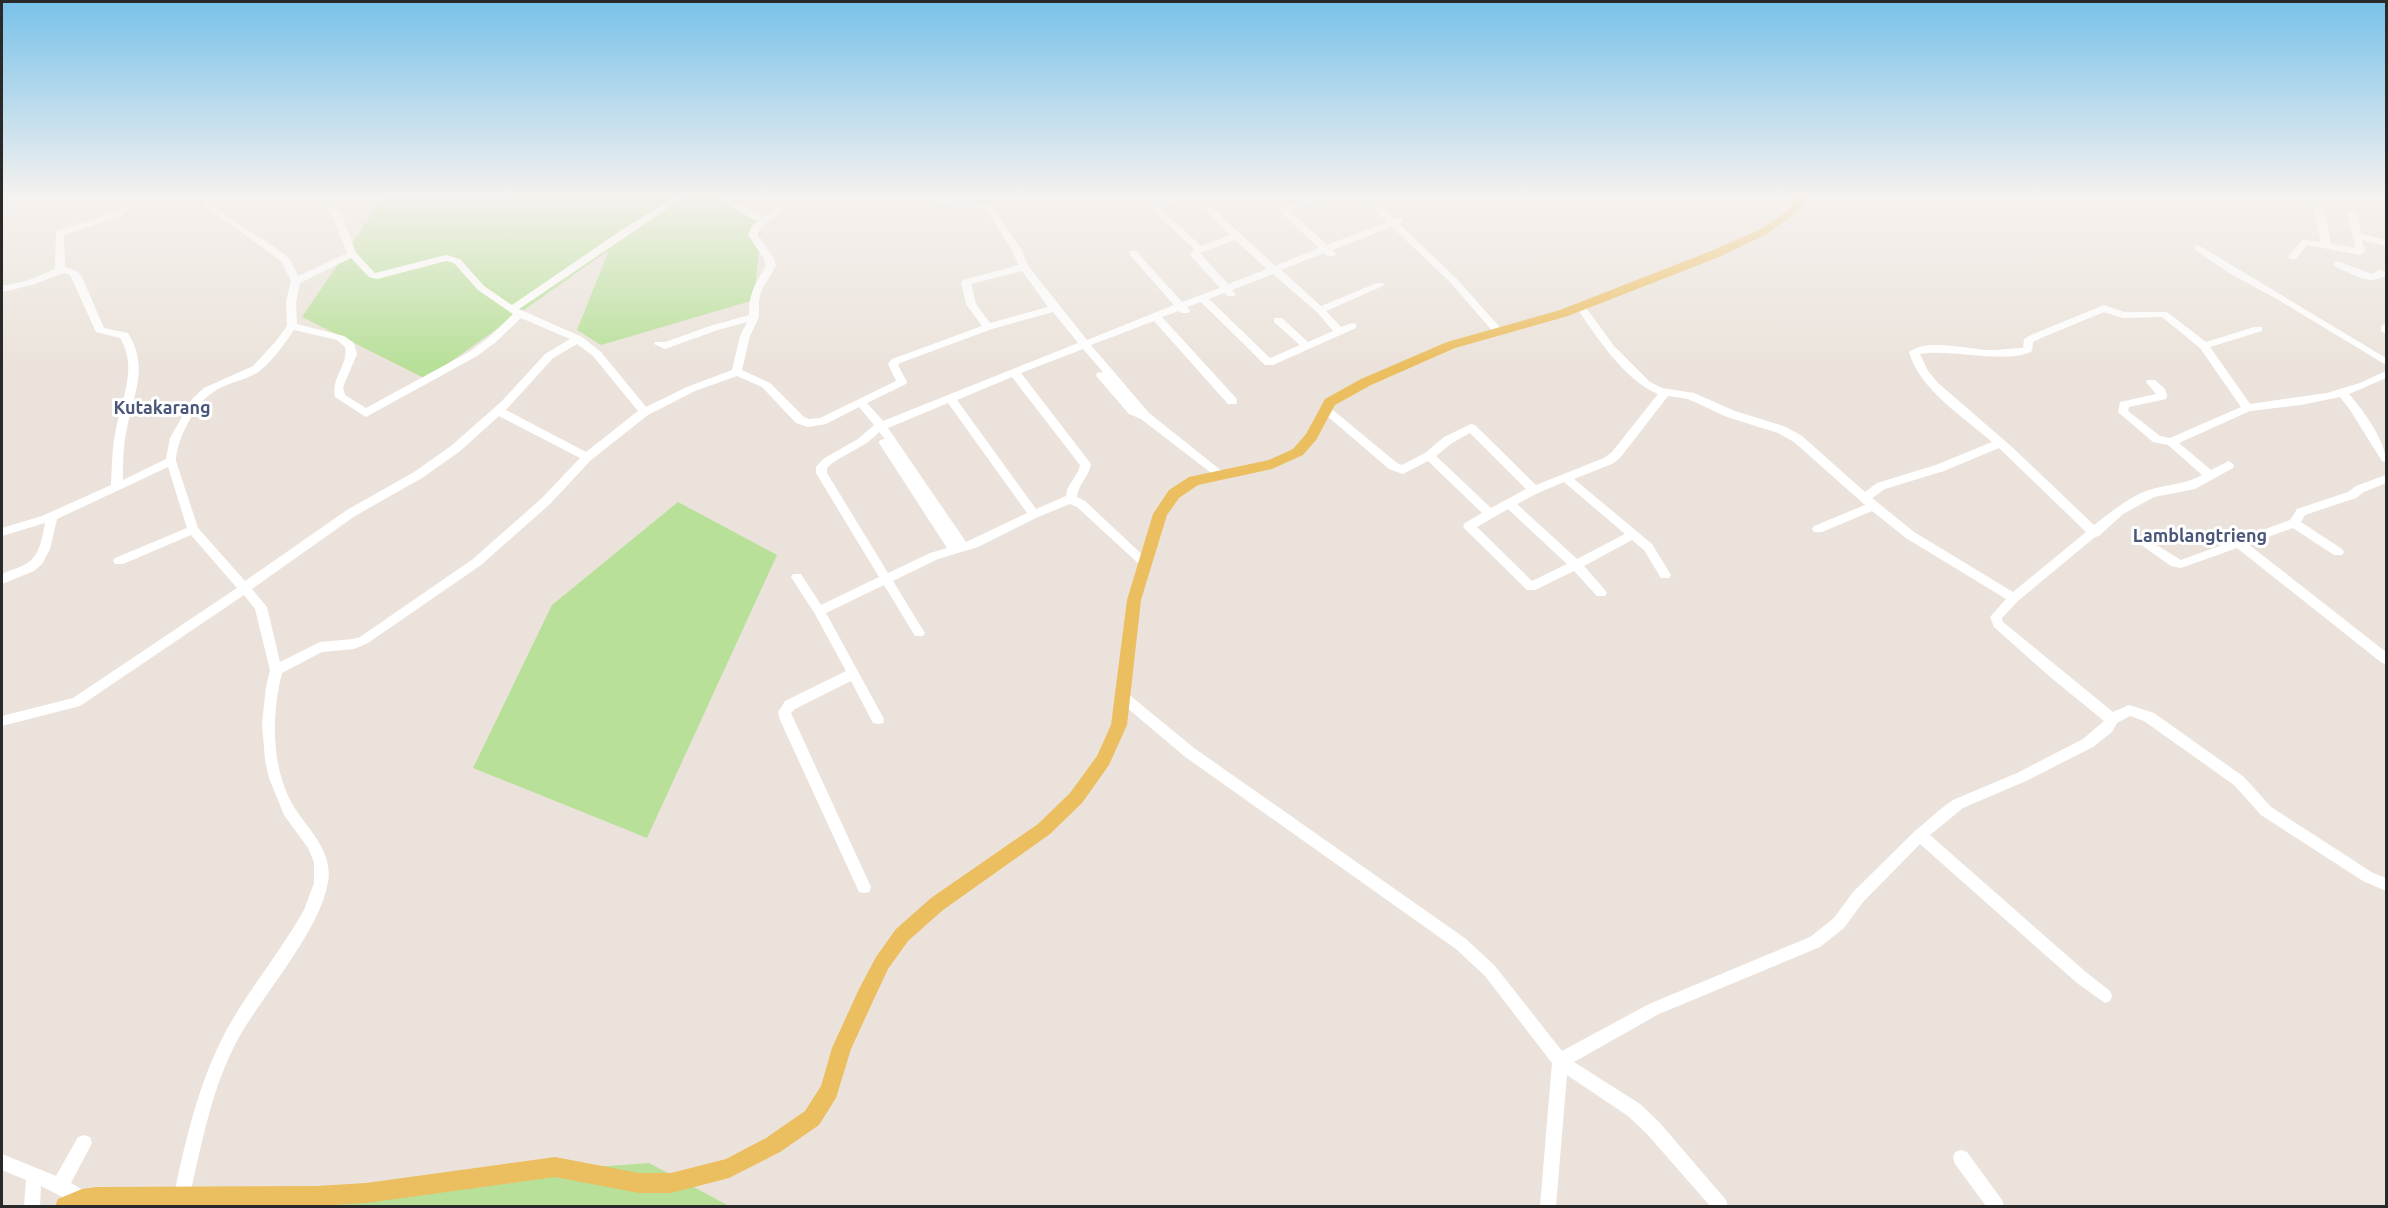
<svg xmlns="http://www.w3.org/2000/svg" width="2388" height="1208" font-family="Ubuntu,sans-serif">
<rect width="100%" height="100%" fill="#ebe3db"/>
<g fill="#b8e099">
<path d="M396,196H687L674,205L692,196H712L762,219L754,300L601,345L577,330L609,250L426,379L302,317L381,201Z"/>
<path d="M678,502L777,555L647,838L473,768L552,605Z"/>
<path d="M649,1163L729,1206H209L214,1195Z"/>
</g>
<g fill="none" stroke-linecap="round" stroke-linejoin="round">
<g fill="#fff" fill-rule="evenodd">
<path d="M122,196H131L130,209L123,215L64,235L65,267L77,271L82,277L104,328L128,333C149,367 134,392 127,428C123,445 123,463 123,480L166,459L170,438L193,398L204,388L253,366L276,341L287,326L286,302L291,281L281,261L204,205L200,196H208C217,216 268,240 287,256C292,261 295,270 298,276L347,253L334,220L320,196H329L344,220L356,253L375,273L446,255L460,259L484,286L512,305L623,229L676,196H686L519,309L582,337L601,352L646,407L687,387L732,370L740,336L747,322L718,330L665,349L654,344L655,342H665L710,326L749,315C749,293 755,284 766,266L764,259L748,235L752,226L758,221L742,214L717,196C733,196 747,210 762,216C778,211 784,195 802,196L774,218C766,221 761,227 758,235L774,259L776,266L762,289L759,300V317L750,336L742,370L770,383L804,417L809,419L820,418L896,381L888,364L892,359L982,326L966,304L961,282L963,280L1019,265L1010,247L987,211L983,209L951,206L929,198L928,196H940L952,200L985,203L993,207L1020,247L1029,267L1087,340L1174,305L1130,255V251H1136L1182,302L1220,288L1190,255L1194,249L1151,209C1159,198 1175,195 1188,196L1161,209L1201,246L1230,235L1191,196H1200L1275,266L1319,248L1264,196H1273L1285,207L1316,196H1328L1327,198L1290,211L1327,245L1387,222L1360,196H1370L1394,219L1403,218V222L1399,224L1456,278L1504,332L1499,335L1495,334L1450,282L1392,227L1332,250L1336,254L1334,256H1328L1324,253L1281,270L1321,306L1377,283H1383L1385,285L1326,311L1341,327L1352,323L1356,324V328L1273,365H1265L1201,302L1187,307L1190,311L1188,313H1182L1179,311L1162,317L1236,398L1237,401L1236,404H1228L1154,321L1091,345L1149,413L1223,472L1225,475L1219,479L1141,419L1129,414L1097,377L1096,375L1097,373L1103,372L1083,349L1021,373L1091,464C1089,477 1078,484 1077,497L1085,501L1150,562L1148,565H1140L1077,507L1070,504L1038,517L978,547L938,559L893,581L923,630L925,633L923,636H915L884,585L826,613L884,719L883,723L878,724L873,723L851,681L795,709L791,713L871,887L869,892L864,893L859,892L780,720L778,712L785,701L846,671L815,614L791,577L793,574H801L821,605L879,577L816,473V467L823,459L858,439L874,425L859,407L826,424L808,427L796,423L762,387L737,376L695,391L648,415L591,460L550,504L481,565L368,643L354,649L322,652L282,673C272,713 271,760 289,798C303,826 334,848 328,882C320,931 263,994 238,1039C212,1087 202,1142 190,1195L188,1201L182,1203L176,1201L174,1195C186,1138 199,1081 227,1029C250,988 281,951 304,910L314,883V862L308,848L284,815L269,778L265,760L262,723L266,687L270,670L255,609L244,595L80,706L2,726V716L73,698L237,588L191,535L123,564H115L113,561L115,558L187,528L168,467L57,519L50,549L42,564L34,571L2,584V574C9,570 17,569 24,565C40,558 42,538 45,523L2,536V528L42,516L111,485C112,466 112,447 116,429C122,398 138,367 120,338L96,332L70,275L64,273L32,285L2,292V286L26,281L55,269L56,231L117,211L121,208ZM1235,240L1267,269L1228,284L1200,253ZM351,258L369,277L377,279L446,261L454,263L478,290L513,314L488,338L469,352L366,408L345,395L343,387L357,354L354,343L344,336L297,324L296,302L300,283ZM1022,271L1048,307L990,323L976,304L971,284ZM1273,274L1317,312L1333,331L1308,342L1282,318H1274V322L1300,345L1270,358L1209,299L1224,293L1228,296H1234L1236,294L1232,290ZM1053,312L1078,343L883,421L867,403L906,384L907,382L898,365L900,363L992,329ZM521,318L570,339L545,354L502,401L451,446L414,472L347,510L245,581L198,528L176,461C176,441 195,404 212,393C226,382 248,381 262,369C275,358 285,343 294,330L337,340L345,347C349,365 331,376 335,397L366,417L477,356L496,342ZM577,344L593,356L638,411L586,452L506,410L553,358ZM1012,377L1080,465C1078,477 1067,483 1066,496L1036,509L957,400ZM948,403L1027,513L966,542L888,428ZM499,416L580,458L542,498L473,559L360,637L353,639L320,642L280,662L267,607L252,589L355,516L422,478L459,452ZM879,432L885,439L880,440L879,443L947,548L930,553L888,573L827,473V468C843,453 864,449 879,432Z"/>
<path d="M1444,196H1455L1457,198L1452,201Z"/>
<path d="M1714,196H1723L1724,197L1719,200Z"/>
<path d="M2318,202L2323,205L2331,244L2355,248L2347,212L2352,209L2357,212L2361,234L2386,240V246L2362,240L2365,252L2360,255L2307,245L2296,259H2290L2288,257L2302,240L2321,242L2313,205Z"/>
<path d="M2198,245L2386,358V365L2277,299L2229,273L2195,250V246Z"/>
<path d="M2337,261L2372,274L2379,270L2386,271V277C2380,276 2379,280 2372,280C2360,280 2345,270 2334,266V262Z"/>
<path d="M1581,304L1584,305L1614,346L1650,382L1662,388L1694,393L1735,411L1786,427L1802,436L1865,492L1877,483L1936,465L1992,442C1965,418 1919,389 1909,352C1926,338 1968,349 1989,350C2000,350 2012,348 2023,348L2024,339L2031,335L2104,305L2124,312H2167L2206,342L2254,327H2262V331L2210,347L2250,404L2327,393L2360,383L2386,371V378L2349,394C2363,410 2386,441 2386,462L2382,461L2350,410L2340,397L2301,405L2250,411L2179,443L2211,470L2229,461L2234,465L2233,468L2195,489L2154,497L2123,514L2099,536L2095,537L2018,601L2002,618L2003,622L2113,712L2129,705L2154,713L2244,777L2271,807L2373,873L2386,878V891L2363,881L2261,815L2234,785L2144,721L2130,716L2117,723L2112,732L2093,747L2026,781L1963,808L1930,835L2087,973L2110,991L2112,996L2110,1001L2105,1003L2077,983L1920,844L1863,902L1844,928L1820,947L1659,1014L1574,1062L1640,1104L1659,1122L1726,1200L1728,1206H1710L1647,1134L1628,1116L1567,1075L1556,1206H1540L1552,1063L1485,976L1456,949L1184,756L1119,701L1117,697L1119,693L1123,692L1127,693L1194,748L1466,939L1495,966L1562,1051L1649,1004L1810,937L1834,918L1853,892L1915,831L1942,808L1953,800L2017,773L2083,739L2104,721L2049,676L1994,627L1990,617L2006,599L1906,538L1872,511L1822,532H1814L1812,529L1814,526L1865,505L1794,442L1778,433L1727,417L1688,399L1668,396L1620,458L1612,464L1574,479L1652,544L1671,575L1669,578H1661L1644,550L1632,540L1584,566L1605,590L1607,593L1605,596H1597L1574,571L1535,590H1527L1465,529L1463,526L1465,523L1482,513L1428,461L1403,474L1389,469L1319,409L1324,405L1328,406L1397,463L1402,465L1425,453L1444,437L1471,424L1475,425L1536,485L1604,458L1612,452L1658,394C1623,379 1597,337 1576,307ZM2104,312L2123,318L2162,317L2200,348L2241,407L2170,438L2160,436L2128,411L2129,407L2166,399L2167,396L2165,389L2155,380H2147L2146,382L2156,394L2120,402L2118,412L2153,442L2168,445L2202,475C2184,485 2168,484 2149,490C2129,497 2111,512 2094,525L2012,447L1938,383L1928,371L1920,354C1950,348 2008,365 2032,351L2033,342L2039,339ZM1470,433L1526,489L1491,508L1436,456L1452,443ZM1999,448L2086,532L2013,592L1914,532L1872,498L1885,489L1944,471ZM1564,482L1625,534L1577,559L1517,504L1538,493ZM1508,509L1567,564L1532,581L1477,527Z"/>
<path d="M2386,323V334L2381,331V326Z"/>
<path d="M2386,475V483L2364,492L2356,498L2305,515L2301,522L2342,549L2344,552L2342,555H2334L2293,528L2248,544L2386,652V664L2382,663L2237,548L2181,568L2171,566L2140,544L2142,541H2150L2181,560L2290,520L2297,509L2348,492L2356,486Z"/>
<path d="M84,1135L90,1137L92,1143L71,1183L88,1193L90,1199L88,1205L80,1206L41,1186L40,1206H24L26,1180L2,1170V1154L56,1176L78,1137Z"/>
<path d="M1961,1150L1967,1152L2002,1200L2004,1206H1986L1955,1164L1953,1158L1955,1152Z"/>
</g>
<path fill="#ebbe60" fill-rule="evenodd" d="M1794,196H1805L1800,210L1767,234L1719,257L1568,316L1455,348L1371,385L1335,405L1316,440L1303,455L1272,469L1198,485L1179,498L1167,515L1141,600L1127,725L1109,765L1082,803L1050,834L943,910L908,941L888,969L873,1001L851,1049L836,1098L819,1125L780,1152L729,1178L671,1193H639L555,1177L366,1203L316,1206H55L58,1199L82,1189L96,1187L316,1186L366,1183L555,1157L639,1173H671L726,1159L766,1138L805,1111L821,1086L832,1048L859,989L876,957L896,929L931,898L1038,824L1070,793L1097,756L1111,725L1127,600L1153,514L1169,490L1189,477L1269,460L1293,449L1306,434L1325,399L1361,379L1447,342L1560,310L1711,251L1759,230L1779,217L1791,207Z"/>
</g>
<linearGradient id="sky" x2="0" y2="1"><stop stop-color="#78c1e9"/><stop offset="0.54" stop-color="#f6f2ef"/><stop offset="1" stop-color="#f6f2ef" stop-opacity="0"/></linearGradient>
<rect width="2388" height="365" fill="url(#sky)"/>
<g text-anchor="middle" dominant-baseline="central" stroke-width="6" stroke-linejoin="round" paint-order="stroke">
<g font-size="18" font-weight="bold" fill="#4b5778" stroke="#fff">
<text x="162" y="407">Kutakarang</text>
<text x="2200" y="535">Lamblangtrieng</text>
</g>
</g>
<rect width="2388" height="1208" fill="none" stroke="#292929" stroke-width="6"/>
</svg>
